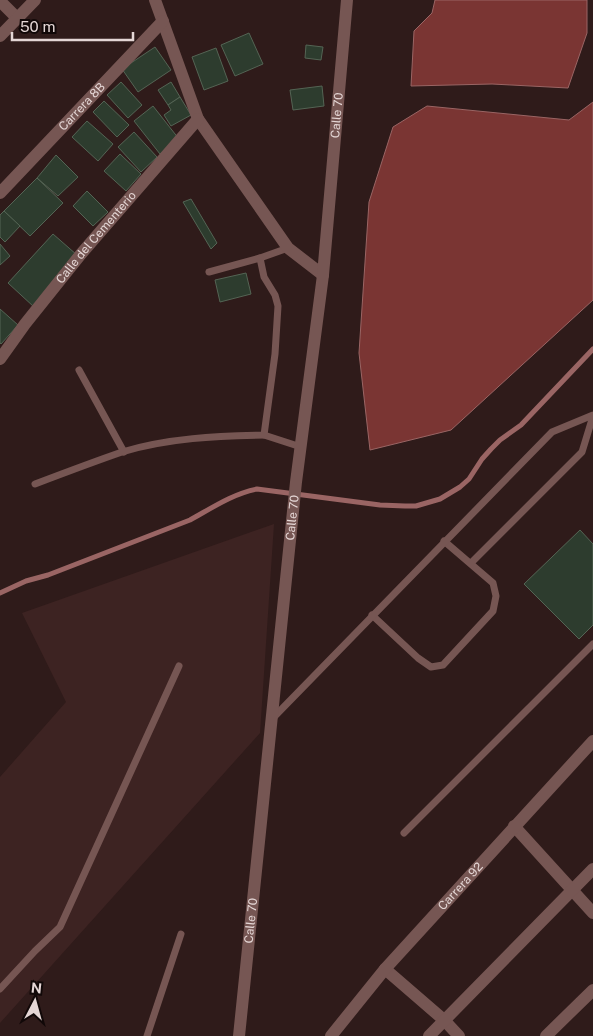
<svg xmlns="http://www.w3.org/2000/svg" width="593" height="1036" font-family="'Public Sans',sans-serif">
<rect width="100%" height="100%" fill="#2f1b1a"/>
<path fill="#3d2322" d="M274,524L260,733L0,1023V777L66,702L22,613Z"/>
<g fill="#7a3533" stroke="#9a6564">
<path d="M435,0H587V33L568,88L492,84L411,86L414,31L432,13Z"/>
<path d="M593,102V300L451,430L370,450L359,353L369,202L393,127L427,106L569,120Z"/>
</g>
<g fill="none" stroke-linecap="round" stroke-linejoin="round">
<path stroke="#9a6564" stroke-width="5" d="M0,593L26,581L48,575L190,520C212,508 232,494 257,489L380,505L405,506H416L440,499L460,487L469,479L482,459L491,449L500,440L521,425L593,349"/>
</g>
<g fill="#2d3c2e" stroke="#546454">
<path d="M249,33L263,64L235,76L221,45Z"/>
<path d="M306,45L323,47L321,60L305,58Z"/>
<path d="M155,47L171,70L138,92L122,69Z"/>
<path d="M216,48L228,81L204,90L192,57Z"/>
<path d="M121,82L142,105L128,118L107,95Z"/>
<path d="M171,82L180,97L168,105L158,90Z"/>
<path d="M322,86L324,106L293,110L290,90Z"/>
<path d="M180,97L191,115L171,126L164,115L171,110L168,105Z"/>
<path d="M104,101L129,125L117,137L93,112Z"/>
<path d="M153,106L179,139L160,154L134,121Z"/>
<path d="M87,121L113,144L98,161L72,137Z"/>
<path d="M134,132L157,157L141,172L118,147Z"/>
<path d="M120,154L141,174L126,191L104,171Z"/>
<path d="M56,155L78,177L58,196L37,178Z"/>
<path d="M37,178L63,203L30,236L4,211Z"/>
<path d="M87,191L108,212L93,226L73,206Z"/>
<path d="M191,199L217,243L211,249L183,202Z"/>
<path d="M4,211L20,226L5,242L0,237V215Z"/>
<path d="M53,234L77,255L34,307L8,283Z"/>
<path d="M0,244L10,256L0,265Z"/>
<path d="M246,273L251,294L220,302L215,280Z"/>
<path d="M0,309L18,325L1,344L0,343Z"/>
<path d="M580,530L593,544V625L579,639L524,584Z"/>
</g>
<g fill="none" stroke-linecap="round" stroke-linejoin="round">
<g stroke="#765653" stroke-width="7">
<path d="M260,258L288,248"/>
<path d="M79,370L124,452"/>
<path d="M264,435L301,447"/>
<path d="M35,484C64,473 93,462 122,452C168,438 217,436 264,435L275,354L278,306L275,295L264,277L260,258L209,272"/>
<path d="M471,563L582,452L593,416"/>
<path d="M372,615L418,658L431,667L443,665L493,611L496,596L493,583L444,541"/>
<path d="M273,718L552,432L593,415"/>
<path d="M404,833L593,644"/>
<path d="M0,989L35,951L60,927L179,666"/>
<path d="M147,1036L181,934"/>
</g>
<g stroke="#765653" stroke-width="12">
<path d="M155,0L198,119L288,248L323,275"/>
<path d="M0,1L17,18"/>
<path d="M0,36L35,0"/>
<path id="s1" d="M0,193L163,21"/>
<path id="s2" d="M0,359L25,324L81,254L198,119"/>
<path d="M514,826L593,913"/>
<path d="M385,969L444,1020L459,1036"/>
<path id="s3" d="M331,1036L385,969L593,741"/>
<path d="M429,1036L593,869"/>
<path d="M546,1036L593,990"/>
</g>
<path stroke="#765653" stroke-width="12" id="s4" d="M239,1036L296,482L323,275L347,0"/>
</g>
<g text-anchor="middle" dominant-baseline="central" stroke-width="5" stroke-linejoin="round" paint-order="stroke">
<g font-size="12" fill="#e4d6d5" stroke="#110808">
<text stroke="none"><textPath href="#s1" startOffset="119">Carrera 8B</textPath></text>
<text stroke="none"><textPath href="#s4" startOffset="926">Calle 70</textPath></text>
<text stroke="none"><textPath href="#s2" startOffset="155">Calle del Cementerio</textPath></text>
<text stroke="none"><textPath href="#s4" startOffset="521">Calle 70</textPath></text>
<text stroke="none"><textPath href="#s3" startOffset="198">Carrera 92</textPath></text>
<text stroke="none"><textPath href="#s4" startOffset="116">Calle 70</textPath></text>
</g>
</g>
<g transform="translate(35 1001) rotate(6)" stroke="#110808" stroke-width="4" paint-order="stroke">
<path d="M0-4L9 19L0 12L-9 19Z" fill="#e4d6d5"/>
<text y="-8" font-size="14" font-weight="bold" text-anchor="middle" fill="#e4d6d5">N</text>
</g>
<path d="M12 32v8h121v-8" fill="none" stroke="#e4d6d5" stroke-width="2.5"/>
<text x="20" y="32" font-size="15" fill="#e4d6d5" stroke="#110808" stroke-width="4" paint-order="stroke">50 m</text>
</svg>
